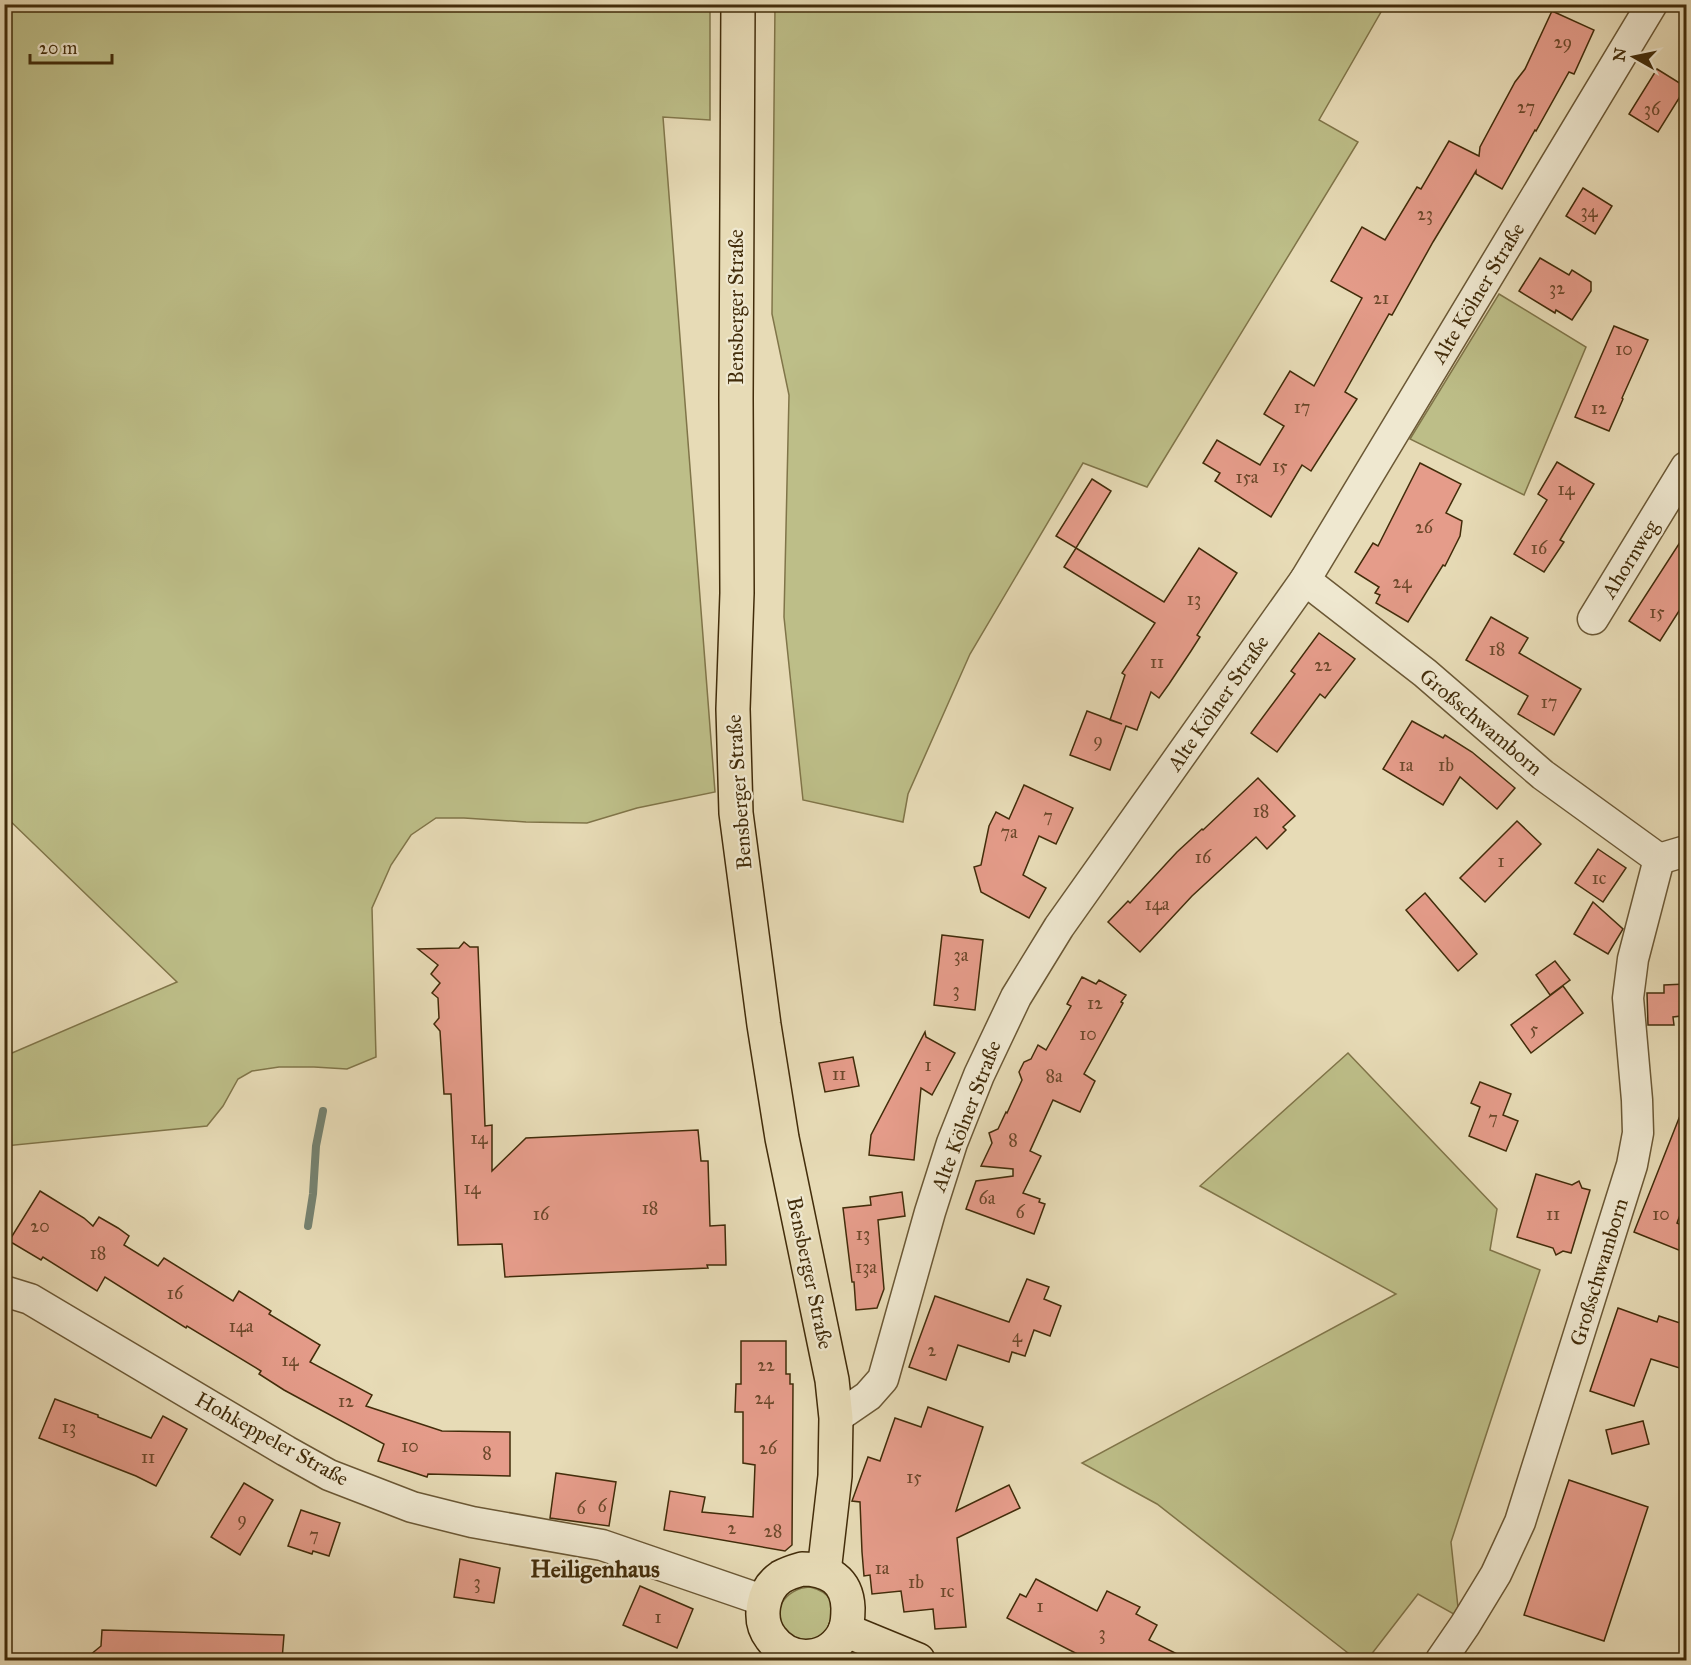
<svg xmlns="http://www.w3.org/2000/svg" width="1691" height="1665" font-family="'IM FELL Great Primer',serif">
<rect width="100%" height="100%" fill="#e7dbb6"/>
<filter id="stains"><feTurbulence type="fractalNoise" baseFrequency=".00333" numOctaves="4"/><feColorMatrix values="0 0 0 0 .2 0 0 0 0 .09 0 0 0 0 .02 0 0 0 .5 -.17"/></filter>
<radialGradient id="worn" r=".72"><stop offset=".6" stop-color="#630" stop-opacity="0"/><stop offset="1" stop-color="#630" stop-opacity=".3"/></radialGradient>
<g fill="#bdbe88" stroke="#807549" stroke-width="1.5">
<path d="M5,4L710,5V120L663,117L715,792L637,808L587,823L526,822L464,818H436L411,835L391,865L372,908L376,1057L347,1069L314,1067H279L252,1071L238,1079L223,1106L207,1126L5,1146V1056L177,982L5,816Z"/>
<path d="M775,5H1385L1319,120L1358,142L1147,487L1083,463L970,654L908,794L903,822L803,800L784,617L789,395L772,314Z"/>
<path d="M1499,294L1586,347L1524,495L1410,439Z"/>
<path d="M1348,1053L1497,1209L1490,1250L1540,1270L1451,1542L1459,1617L1418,1594L1367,1660H1357L1157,1504L1082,1463L1396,1294L1200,1186Z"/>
<path d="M810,1587C833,1593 833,1603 834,1624L813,1643C808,1642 799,1642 794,1640C791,1638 790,1635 787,1633C768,1613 785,1588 810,1587Z"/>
</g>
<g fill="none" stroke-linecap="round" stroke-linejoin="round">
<path stroke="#75816f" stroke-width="8" d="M308,1226L313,1194L316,1146L323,1111"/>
</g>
<g fill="#e59c8a" stroke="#422c0a" stroke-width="1.5">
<path d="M1552,11L1594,30L1574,74L1569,72L1536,131L1535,130L1502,189L1476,174V171L1433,242L1392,315L1389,314L1345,392L1357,399L1311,471L1302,465L1271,517L1215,481L1220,473L1203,463L1217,440L1260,465L1284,426L1264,414L1290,371L1314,386L1362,298L1331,281L1362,227L1385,240L1417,187L1421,189L1449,141L1479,156L1480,147L1515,82L1525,69Z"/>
<path d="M1657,69L1686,87L1658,132L1629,114Z"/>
<path d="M1583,188L1612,206L1595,234L1566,216Z"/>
<path d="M1540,258L1569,275L1572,270L1591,282V291L1572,320L1556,310L1555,313L1519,291Z"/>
<path d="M1614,326L1648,340L1622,398L1623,399L1609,431L1575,417Z"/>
<path d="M1557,462L1594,484L1560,540L1564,542L1544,572L1514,554L1547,500L1538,494Z"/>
<path d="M1420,463L1461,484L1446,513L1462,521L1460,536L1445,566L1443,565L1408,622L1376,603L1380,595L1375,593L1379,587L1355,572L1373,543L1378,546Z"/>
<path d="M1092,479L1111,491L1076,548L1056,536Z"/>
<path d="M1686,533V600L1660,641L1629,621Z"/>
<path d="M1076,548L1164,602L1199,548L1237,573L1197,635L1200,637L1191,651L1169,684L1159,698L1151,692L1137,730L1126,726L1110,770L1070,755L1087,711L1122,724L1110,720L1125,675L1122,673L1155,623L1064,567Z"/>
<path d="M1491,617L1528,638L1519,653L1581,689L1554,735L1518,714L1528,696L1466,660Z"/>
<path d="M1319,633L1355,659L1325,698L1320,694L1277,752L1251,733L1295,674L1291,671Z"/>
<path d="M1412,721L1443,738L1445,735L1472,752L1515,788L1497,809L1460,777L1443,805L1383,769Z"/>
<path d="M1258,778L1295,816L1283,827L1286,830L1267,849L1256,837L1192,896L1140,952L1108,922L1128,901L1130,903L1177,852L1202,829L1203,830Z"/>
<path d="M1024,785L1073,808L1056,844L1039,836L1023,875L1046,888L1029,918L981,892L974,867L981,865L989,826L996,812L1009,819Z"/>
<path d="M1517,821L1541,844L1485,902L1460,878Z"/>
<path d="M1598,849L1626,868L1603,902L1575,883Z"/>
<path d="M1425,893L1477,954L1458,971L1406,910Z"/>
<path d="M1593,902L1623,929L1608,954L1574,934Z"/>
<path d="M942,935L983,940L975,1010L934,1005Z"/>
<path d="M464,942L470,947H478L485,1126L492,1125V1171L526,1138L698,1130L701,1161H708L710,1226L725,1225L726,1265H707L708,1268L505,1277L502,1244L458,1245L451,1094H444L440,1031L434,1024L439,1018L438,998L432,993L440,983L431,974L438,965L418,949L459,948Z"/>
<path d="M1555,961L1570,980L1550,995L1536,975Z"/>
<path d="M1082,977L1096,984L1099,980L1126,995L1121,1002L1123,1003L1084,1074L1095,1081L1080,1112L1053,1100L1030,1151L1041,1156L1023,1193L1040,1199L1039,1202L1045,1204L1034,1234L966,1209L976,1181L1013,1176V1169L981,1166L992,1143L989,1133L998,1129L1006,1112L1007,1113L1022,1080L1019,1072L1024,1062L1031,1059L1038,1045L1046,1050L1071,1006L1067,1004Z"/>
<path d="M1685,984V1008H1681V1016L1673,1017L1674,1025H1648L1647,993H1664V985Z"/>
<path d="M1563,986L1583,1013L1531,1053L1511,1025Z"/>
<path d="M925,1032L926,1037L955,1053L932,1095L921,1088L914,1160L869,1155L871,1135Z"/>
<path d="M853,1057L859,1086L825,1092L819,1063Z"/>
<path d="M1480,1082L1511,1094L1503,1115L1518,1121L1506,1151L1469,1136L1480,1107L1471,1103Z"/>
<path d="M1685,1103H1686V1199L1677,1223L1686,1227V1253L1634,1232Z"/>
<path d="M1536,1174L1572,1185L1579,1181L1582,1188L1590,1190L1571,1253L1563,1251L1556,1255L1553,1248L1517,1237Z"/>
<path d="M40,1191L84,1218L93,1226L99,1217L118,1228L129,1236L124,1245L158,1266L164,1258L233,1301L239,1291L271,1311L269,1314L320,1345L310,1362L372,1395L366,1406L442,1431L510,1432V1476L428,1474L427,1477L378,1461L384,1444L284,1390L259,1374L261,1371L187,1326L186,1328L105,1277L97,1291L43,1257L41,1260L9,1241Z"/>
<path d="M902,1192L905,1216L878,1220L884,1289L877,1308L856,1310L854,1282H852L843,1208L871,1205L870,1197Z"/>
<path d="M1027,1279L1049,1287L1044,1299L1061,1306L1050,1336L1034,1330L1025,1356L1012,1352L1009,1362L958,1345L946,1380L909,1367L935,1296L1009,1322Z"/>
<path d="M1618,1308L1657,1322L1659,1316L1686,1325V1370L1651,1359L1634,1406L1590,1391Z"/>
<path d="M741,1341H786V1374H790V1384H793L792,1545L785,1551L664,1530L670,1491L705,1497L702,1512L753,1517L755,1465L743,1463V1412H735L736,1384H741Z"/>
<path d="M55,1399L98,1415V1417L151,1438L163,1416L187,1429L156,1486L136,1476L39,1438Z"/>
<path d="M928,1407L983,1427L956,1511L1009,1485L1020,1508L957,1538L966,1627L935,1629L933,1609L904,1612L901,1591L872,1594L870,1575L864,1576L862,1552L860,1502L852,1501L868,1457L880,1461L895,1418L921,1427Z"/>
<path d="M1643,1421L1649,1444L1612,1454L1606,1430Z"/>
<path d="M556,1473L616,1482L609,1526L550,1518Z"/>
<path d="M1569,1480L1648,1507L1604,1641L1524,1615Z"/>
<path d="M244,1483L273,1500L240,1555L211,1537Z"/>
<path d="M301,1510L340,1523L329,1556L313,1551L312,1554L288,1546Z"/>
<path d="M460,1559L500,1568L494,1603L454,1597Z"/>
<path d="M1036,1579L1097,1611L1107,1591L1140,1607L1136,1614L1157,1625L1149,1640L1189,1660H1089L1007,1618L1020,1594L1026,1597Z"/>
<path d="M640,1586L693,1609L677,1648L623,1625Z"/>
<path d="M102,1630L284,1635L282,1660H84L101,1646Z"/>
</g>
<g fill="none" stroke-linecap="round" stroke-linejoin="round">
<defs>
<g id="minor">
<path d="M1305,580L1425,673L1543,775L1659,859"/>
<path d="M1593,619L1686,467"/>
<path d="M1659,859L1686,851"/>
<path d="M4,1291L30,1299L286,1451L329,1475L412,1507L472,1522L602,1545L765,1601"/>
<path d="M836,1418L868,1396L883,1379L930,1212L952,1143L979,1075L1016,997L1059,927L1305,580L1652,4"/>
<path d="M1441,1660L1465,1625L1496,1574L1520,1522L1632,1165L1638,1133L1637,1100L1628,998L1633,959L1659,859"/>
</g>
<g id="major">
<path d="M738,4L736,398L737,593L733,709L736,813L764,1025L782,1138L832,1380L836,1418L835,1476L824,1572"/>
<path d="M802,1569C828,1569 847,1580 848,1608C848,1616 848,1623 845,1631C830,1662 791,1665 771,1638C757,1620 762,1590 781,1577C788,1573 795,1571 802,1569Z"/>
<path d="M845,1630L918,1660"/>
</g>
</defs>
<use href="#minor" stroke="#6b5835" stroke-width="33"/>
<use href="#major" stroke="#422c0a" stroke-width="36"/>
<use href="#minor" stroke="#efe8d0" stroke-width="30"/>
<use href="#major" stroke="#e7dbb6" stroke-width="33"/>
</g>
<g text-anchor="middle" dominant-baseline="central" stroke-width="4.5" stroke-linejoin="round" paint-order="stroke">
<g font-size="18" fill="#6b482a">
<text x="1563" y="42">29</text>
<text x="1526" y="107">27</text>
<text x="1652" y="109">36</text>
<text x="1589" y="211">34</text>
<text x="1425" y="214">23</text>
<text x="1557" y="288">32</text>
<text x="1381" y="298">21</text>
<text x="1624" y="349">10</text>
<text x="1302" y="407">17</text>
<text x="1599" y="408">12</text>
<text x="1280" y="466">15</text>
<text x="1247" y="477">15a</text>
<text x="1566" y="489">14</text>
<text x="1424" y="527">26</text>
<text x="1539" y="548">16</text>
<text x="1402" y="582">24</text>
<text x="1194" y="599">13</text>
<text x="1657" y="612">15</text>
<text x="1497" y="649">18</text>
<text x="1157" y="662">11</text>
<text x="1323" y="665">22</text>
<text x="1549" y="702">17</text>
<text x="1098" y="740">9</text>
<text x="1406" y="765">1a</text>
<text x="1446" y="765">1b</text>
<text x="1261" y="811">18</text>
<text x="1048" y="816">7</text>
<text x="1009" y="832">7a</text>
<text x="1203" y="857">16</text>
<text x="1501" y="861">1</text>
<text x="1599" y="878">1c</text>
<text x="1157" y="904">14a</text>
<text x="961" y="955">3a</text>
<text x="956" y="990">3</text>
<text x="1095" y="1003">12</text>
<text x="1534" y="1029">5</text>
<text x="1088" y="1034">10</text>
<text x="928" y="1065">1</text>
<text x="839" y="1074">11</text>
<text x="1054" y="1076">8a</text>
<text x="1493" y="1118">7</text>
<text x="479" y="1138">14</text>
<text x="1013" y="1140">8</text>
<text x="472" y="1188">14</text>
<text x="987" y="1198">6a</text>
<text x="650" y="1208">18</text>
<text x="1020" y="1212">6</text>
<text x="541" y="1214">16</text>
<text x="1553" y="1214">11</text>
<text x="1661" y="1214">10</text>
<text x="40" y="1226">20</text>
<text x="863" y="1234">13</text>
<text x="98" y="1253">18</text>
<text x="866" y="1267">13a</text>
<text x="175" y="1293">16</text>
<text x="241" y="1326">14a</text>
<text x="1017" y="1336">4</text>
<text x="932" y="1350">2</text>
<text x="290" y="1360">14</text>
<text x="766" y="1365">22</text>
<text x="764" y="1398">24</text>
<text x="346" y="1401">12</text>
<text x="69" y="1427">13</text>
<text x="410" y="1446">10</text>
<text x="768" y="1448">26</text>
<text x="487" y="1453">8</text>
<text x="148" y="1457">11</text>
<text x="914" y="1477">15</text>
<text x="602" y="1506">6</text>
<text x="581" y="1508">6</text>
<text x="242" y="1519">9</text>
<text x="732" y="1528">2</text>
<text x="773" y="1531">28</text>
<text x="314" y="1535">7</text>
<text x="882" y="1568">1a</text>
<text x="477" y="1582">3</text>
<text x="916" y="1582">1b</text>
<text x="947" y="1591">1c</text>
<text x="1040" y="1606">1</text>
<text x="658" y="1617">1</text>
<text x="1102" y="1633">3</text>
</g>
<g font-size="21" fill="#422c0a" stroke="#efe8d0">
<text transform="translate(1478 293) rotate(-59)">Alte Kölner Straße</text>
<text transform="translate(736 307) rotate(-90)">Bensberger Straße</text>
<text transform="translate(1630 559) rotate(-58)">Ahornweg</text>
<text transform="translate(1218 703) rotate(-55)">Alte Kölner Straße</text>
<text transform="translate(1481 722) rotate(40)">Großschwamborn</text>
<text transform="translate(739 792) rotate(-94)">Bensberger Straße</text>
<text transform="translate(966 1116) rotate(-69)">Alte Kölner Straße</text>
<text transform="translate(1599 1272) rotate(-73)">Großschwamborn</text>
<text transform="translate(810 1273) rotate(78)">Bensberger Straße</text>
<text transform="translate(272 1439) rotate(29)">Hohkeppeler Straße</text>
</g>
<g font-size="24" font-weight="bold" fill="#422c0a" stroke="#efe8d0">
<text x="595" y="1569">Heiligenhaus</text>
</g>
</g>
<rect width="1691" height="1665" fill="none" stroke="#e7dbb6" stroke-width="24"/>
<rect x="6" y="6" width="1679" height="1653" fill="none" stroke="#422c0a" stroke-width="3"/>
<rect x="12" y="12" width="1667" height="1641" fill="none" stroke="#422c0a" stroke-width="1.5"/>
<g transform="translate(1634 57) rotate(279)" stroke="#efe8d0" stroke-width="4.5" paint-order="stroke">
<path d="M0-4.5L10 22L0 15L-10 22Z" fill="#422c0a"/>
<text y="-9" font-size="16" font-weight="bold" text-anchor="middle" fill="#422c0a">N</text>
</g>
<path d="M30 54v9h82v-9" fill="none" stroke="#422c0a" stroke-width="3"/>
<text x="39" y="54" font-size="18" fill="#422c0a" stroke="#efe8d0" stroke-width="4.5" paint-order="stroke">20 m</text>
<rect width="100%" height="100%" filter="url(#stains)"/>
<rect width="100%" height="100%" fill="url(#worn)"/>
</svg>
